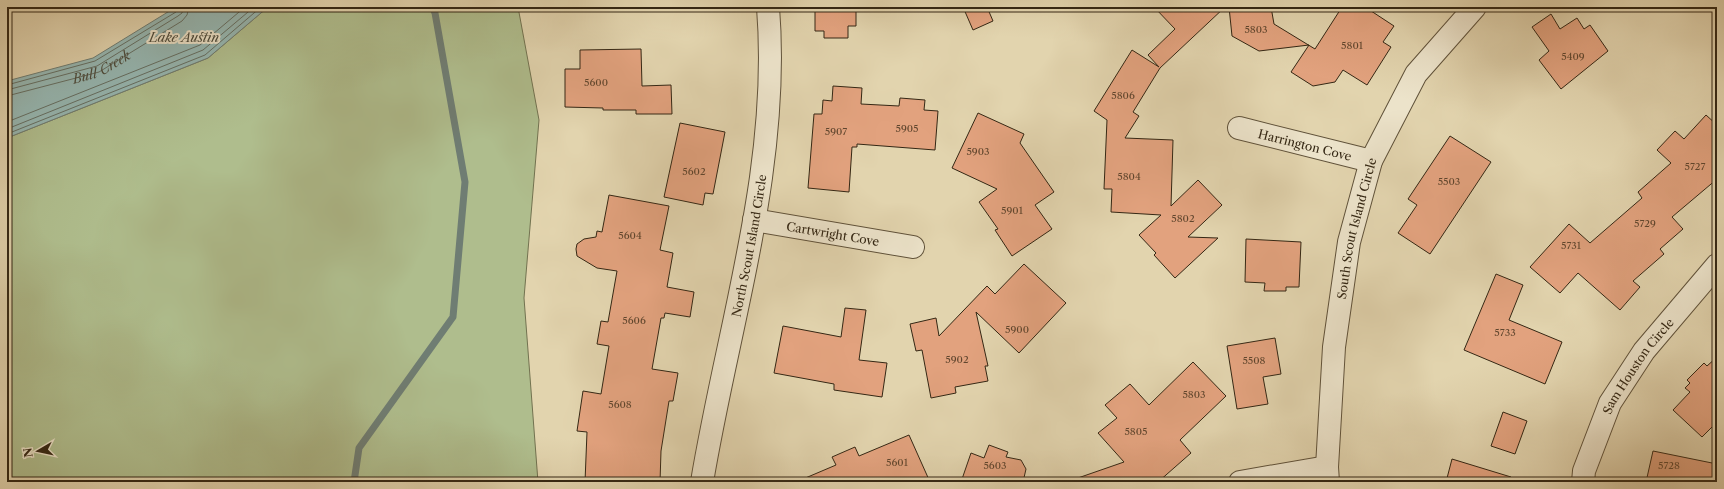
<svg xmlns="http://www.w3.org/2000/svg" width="1724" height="489" font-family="'Libre Caslon Text',serif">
<rect width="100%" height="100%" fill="#e2d4ae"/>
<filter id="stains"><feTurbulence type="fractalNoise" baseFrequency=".005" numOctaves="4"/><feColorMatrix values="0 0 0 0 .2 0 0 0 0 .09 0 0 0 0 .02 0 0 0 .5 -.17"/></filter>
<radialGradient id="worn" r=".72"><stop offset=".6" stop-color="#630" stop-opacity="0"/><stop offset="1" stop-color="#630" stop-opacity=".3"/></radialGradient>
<path fill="#afbd8d" stroke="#727250" d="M268,7H518L539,120L524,298L538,482H7V138L208,58Z"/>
<path fill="#96b7b2" stroke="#6f7d73" d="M176,7H268L208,58L7,138V81L93,58Z"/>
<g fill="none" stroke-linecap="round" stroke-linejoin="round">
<g stroke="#656f63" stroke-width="1">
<path d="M7,85L95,61L176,12L178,7"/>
<path d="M7,90L97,66L178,16L182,13L183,7"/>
<path id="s1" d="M7,96L99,72L182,21L187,15L189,7"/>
<path d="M7,122L200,45L245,7"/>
<path d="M7,129L203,50L254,7"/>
<path d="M7,134L205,55L261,7"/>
</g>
<path stroke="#6f7d73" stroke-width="7" d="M354,482L359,448L453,317L465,182L435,13L432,7"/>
</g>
<g fill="#e2a27e" stroke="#342714">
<path d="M815,7H856V26H848V38H824V31H815Z"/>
<path d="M963,7H987L993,21L973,30Z"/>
<path d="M1154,7H1225L1160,68L1133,112L1139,116L1125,138L1173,140L1171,206L1198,180L1222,205L1188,237L1218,238L1175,278L1154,255L1156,253L1139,235L1161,215L1111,212L1112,189H1104L1107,120L1094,111L1132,50L1159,67L1148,55L1175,29Z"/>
<path d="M1229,7H1271L1274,24L1315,49L1342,7H1365L1394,26L1383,42L1391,47L1367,85L1343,70L1335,82L1313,86L1291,72L1309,45L1259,51L1232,36Z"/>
<path d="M1551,14L1560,29L1577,18L1584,29L1590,25L1608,51L1561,89L1539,60L1549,51L1532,27Z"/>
<path d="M641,49L642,86L671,85L672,114H636V110H603V108L565,107V69H580V50Z"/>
<path d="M833,86L862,88L861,104L899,106L900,98L925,100L924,110L938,111L935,150L857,144V147H852L849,192L808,188L814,114H822L823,100L832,101Z"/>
<path d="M978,113L1024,134L1020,143L1054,192L1035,205L1052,229L1012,256L995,230L998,229L979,202L997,189L952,168Z"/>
<path d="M1706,115L1717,125V179L1672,217L1683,229L1660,249L1664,254L1633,281L1640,287L1620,310L1578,273L1560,293L1530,267L1569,224L1590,243L1642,198L1638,192L1671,163L1657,150L1675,131L1684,139Z"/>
<path d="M680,123L725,132L713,194L705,193L703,205L664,197Z"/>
<path d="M1450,136L1491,162L1430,254L1398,233L1417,205L1408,199Z"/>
<path d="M609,195L669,206L660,250L673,253L667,287L694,292L690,317L665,313L664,318H661L652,369L678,373L673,401H669L661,451L660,482H585L587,432L577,431L583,391L601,394L609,346L597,344L601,321L608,322L617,271L597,268L577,256L576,249L577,244L584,239L596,237L597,231L602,232Z"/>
<path d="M1246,239L1301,242L1299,287H1286V291H1264L1265,283L1245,282Z"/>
<path d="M1024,264L1066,303L1019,353L976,312L988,366H985L988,381L955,387L956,393L931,398L922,350L916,351L910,324L936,318L939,336L987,286L995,294Z"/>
<path d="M1496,274L1523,285L1509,320L1562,342L1545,384L1464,350Z"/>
<path d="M845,308L866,310L859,360L887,363L882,397L834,390V384L774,373L783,326L841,337Z"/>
<path d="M1275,338L1281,374L1263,377L1268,404L1237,409L1227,346Z"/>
<path d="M1717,357V422L1702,437L1673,410L1690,392L1685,388L1690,383L1687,380L1704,363L1707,366Z"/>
<path d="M1193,362L1226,396L1180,440L1191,453L1158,482H1076L1075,479L1124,462L1098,433L1117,418L1105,405L1130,384L1149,405Z"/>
<path d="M1503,412L1527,421L1515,454L1491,446Z"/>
<path d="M909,435L930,482H796L836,465L832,457L855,447L859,456Z"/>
<path d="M989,445L1008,452L1006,457L1021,460L1026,469L1023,482H961L971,453L984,458Z"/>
<path d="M1653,451L1717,464V482H1646Z"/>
<path d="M1452,459L1511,477L1510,482H1446Z"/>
</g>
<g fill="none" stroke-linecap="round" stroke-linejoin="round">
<defs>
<g id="street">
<path id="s2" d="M1239,128L1371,161"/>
<path id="s3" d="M754,220L913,247"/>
<path id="s4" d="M702,482C728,325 781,168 768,7"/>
<path d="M1240,482L1327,467"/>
<path id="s5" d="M1328,482L1327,467L1334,347L1349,242L1371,161L1416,74L1475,7"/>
<path id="s6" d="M1583,482L1584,471L1610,403L1644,351L1717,265"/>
</g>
</defs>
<use href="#street" stroke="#60523a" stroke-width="24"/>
<use href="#street" stroke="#ece3ca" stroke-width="22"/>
</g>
<g text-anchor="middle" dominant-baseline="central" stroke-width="4" stroke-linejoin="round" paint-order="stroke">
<g font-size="10" fill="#60462e">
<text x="1256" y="29">5803</text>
<text x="1352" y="45">5801</text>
<text x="1573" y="56">5409</text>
<text x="596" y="82">5600</text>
<text x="1123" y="95">5806</text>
<text x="907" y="128">5905</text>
<text x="836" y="131">5907</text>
<text x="978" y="151">5903</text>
<text x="1695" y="166">5727</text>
<text x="694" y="171">5602</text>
<text x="1129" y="176">5804</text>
<text x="1449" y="181">5503</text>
<text x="1012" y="210">5901</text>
<text x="1183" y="218">5802</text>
<text x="1645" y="223">5729</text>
<text x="630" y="235">5604</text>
<text x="1571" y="245">5731</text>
<text x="634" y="320">5606</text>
<text x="1017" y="329">5900</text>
<text x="1505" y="332">5733</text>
<text x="957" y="359">5902</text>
<text x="1254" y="360">5508</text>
<text x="1194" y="394">5803</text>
<text x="620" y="404">5608</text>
<text x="1136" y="431">5805</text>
<text x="897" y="462">5601</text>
<text x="995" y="465">5603</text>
<text x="1669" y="465">5728</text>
</g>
<g font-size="12" fill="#342714" stroke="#ece3ca">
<text stroke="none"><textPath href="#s2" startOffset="68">Harrington Cove</textPath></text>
<text stroke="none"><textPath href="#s5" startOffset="256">South Scout Island Circle</textPath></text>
<text stroke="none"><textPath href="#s3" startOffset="80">Cartwright Cove</textPath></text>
<text stroke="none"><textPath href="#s4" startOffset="241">North Scout Island Circle</textPath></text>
<text stroke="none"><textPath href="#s6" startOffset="130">Sam Houston Circle</textPath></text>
</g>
<g font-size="13" font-style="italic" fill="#4c4b3c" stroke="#ece3ca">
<text x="184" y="37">Lake Austin</text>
<text stroke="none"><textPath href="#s1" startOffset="99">Bull Creek</textPath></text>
</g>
</g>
<rect width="1724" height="489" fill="none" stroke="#e2d4ae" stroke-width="24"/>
<rect x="8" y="8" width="1708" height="473" fill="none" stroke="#342714" stroke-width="2"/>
<rect x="12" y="12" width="1700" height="465" fill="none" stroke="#342714"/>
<g transform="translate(38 451) rotate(261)" stroke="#ece3ca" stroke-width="3" paint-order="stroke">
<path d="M0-3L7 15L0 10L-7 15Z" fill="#342714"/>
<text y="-6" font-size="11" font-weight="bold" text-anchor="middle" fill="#342714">N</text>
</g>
<rect width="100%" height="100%" filter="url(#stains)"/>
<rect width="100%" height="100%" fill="url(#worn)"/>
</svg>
